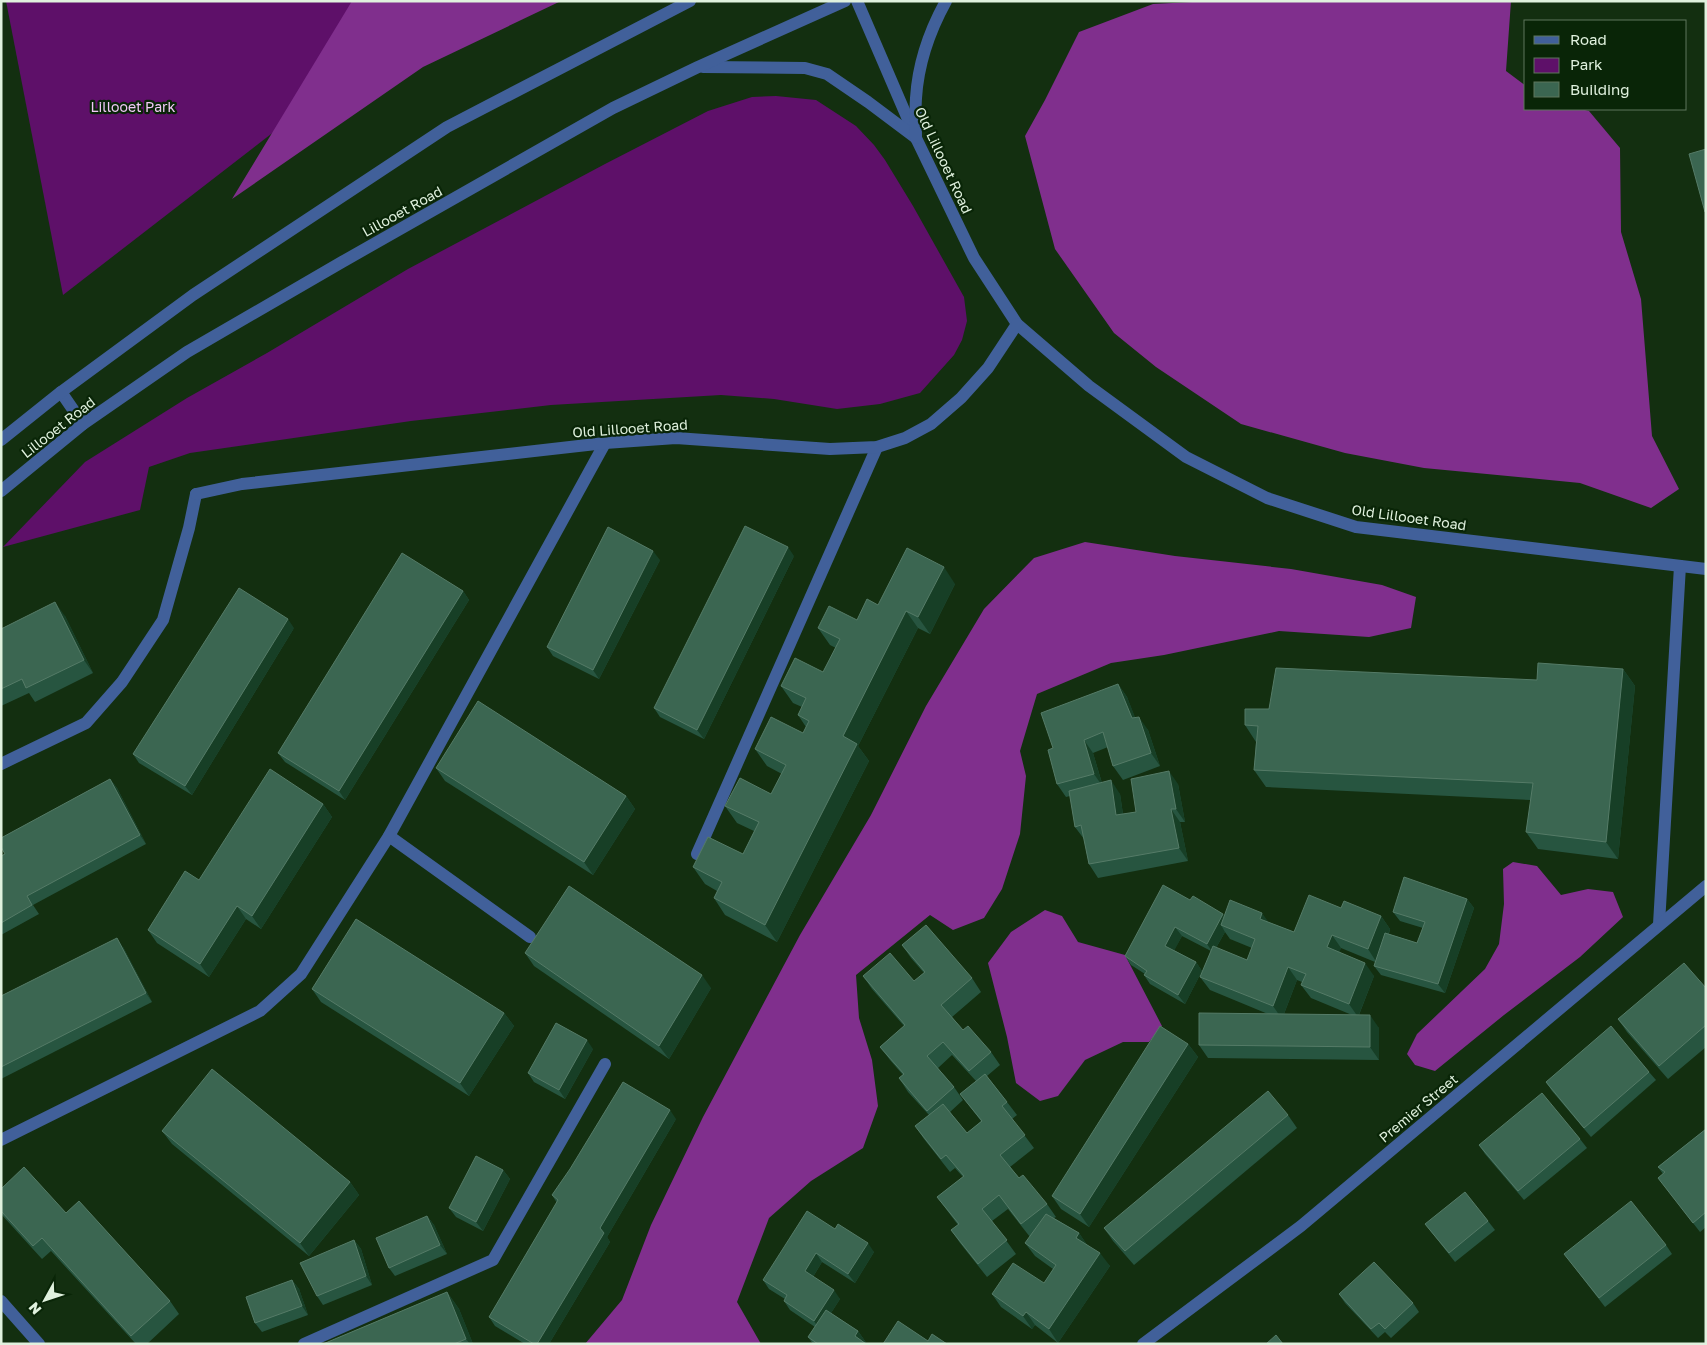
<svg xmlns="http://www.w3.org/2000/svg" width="1707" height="1345" font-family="'Golos Text',sans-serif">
<rect width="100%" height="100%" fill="#132f10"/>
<g fill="#5e1069">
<path d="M6,1H443L63,295Z"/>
<path d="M776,96L816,100L856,126L874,145L885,160L913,206L964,297L967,321L962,340L954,355L920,393L880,404L837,409L774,399L721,395L551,405L411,421L190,453L149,467L140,510L3,547L85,462L187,398L267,353L408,269L605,164L708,111L752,97Z"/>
</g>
<g fill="#802f8d">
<path d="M352,1H561L423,67L232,199Z"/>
<path d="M1212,1H1511L1506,71L1526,86V109H1581L1589,111L1620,148L1621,232L1641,299L1652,436L1679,489L1651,508L1580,483L1424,468L1345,453L1241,424L1156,367L1114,333L1055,249L1025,136L1045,100L1079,32L1153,4Z"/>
<path d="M1085,542L1175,556L1291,569L1382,585L1416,597L1411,628L1369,637L1279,631L1164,655L1111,663L1037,694L1020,751L1026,776L1020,834L1002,889L984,918L953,930L930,915L856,975L859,1018L872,1060L878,1106L863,1148L811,1181L769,1218L737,1302L761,1344H585L622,1300L651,1225L703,1117L800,935L871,815L926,706L984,609L1034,558Z"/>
<path d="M1513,862L1537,866L1561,895L1588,889L1613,892L1623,917L1580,957L1504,1015L1435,1071L1415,1065L1407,1054L1417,1034L1485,969L1499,944L1504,904L1503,869Z"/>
<path d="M1045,910L1062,916L1078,942L1125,955L1162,1026L1149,1042H1123L1085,1060L1058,1096L1040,1101L1016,1083L1007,1037L988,963L1011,932Z"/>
</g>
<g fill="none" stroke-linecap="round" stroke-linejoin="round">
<g stroke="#41609a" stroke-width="12">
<path d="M61,392L83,424"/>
<path d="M1,764L86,723L122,682L163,620L189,528L196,494"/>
<path d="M389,836L530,937"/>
<path d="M697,854L877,447"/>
<path d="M1659,924L1680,566"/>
<path d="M1,1140L260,1011L301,974L389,836L605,443"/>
<path d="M1,1301L39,1344"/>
<path d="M304,1344L493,1260L605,1064"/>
</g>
<g stroke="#41609a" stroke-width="12">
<path d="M857,1L916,138L974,258L1017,324L1089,386L1186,457L1267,498L1356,527L1706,569"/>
<path d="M196,494L242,484L605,443L676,438L830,449L877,447L905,438L931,424L961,398L988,368L1017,324"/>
<path d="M1143,1344L1301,1226L1706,886"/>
</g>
<g stroke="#41609a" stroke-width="12">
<path d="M703,67L805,68L827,74L868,102L916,138"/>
<path d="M916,138C916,125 915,111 916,98C918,65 930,30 946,1"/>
<path d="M1,440L61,392L193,295L447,127L690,1"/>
<path d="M1,491L83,424L187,352L342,262L613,108L698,67L845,1"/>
</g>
</g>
<g fill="#275540" fill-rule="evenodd">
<path d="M794,556L704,739L660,717L654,708Z"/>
<path d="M660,560L599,679L553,656L547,647Z"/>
<path d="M955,584L930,634L918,628L858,746L869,761L777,942L725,915L714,898L717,891L705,884L693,867L743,854L754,831L737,823L725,806L771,794L782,774L767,766L755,749L803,733L806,727L798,715L802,707L793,703L781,686L823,672L836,648L830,645L818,628L857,620L878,605Z"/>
<path d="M463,591L469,600L345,800L285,762L278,753Z"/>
<path d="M65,616L93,673L35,702L29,693L1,706V628L2,629Z"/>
<path d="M294,628L192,795L139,763L133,754Z"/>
<path d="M1623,669L1635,686L1618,859L1538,849L1526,832L1531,800L1266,787L1254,770L1256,742L1245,725L1269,709L1537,680Z"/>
<path d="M1118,684L1127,697L1135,718L1148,730L1160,766L1123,780L1113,766L1108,747L1093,753L1102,783L1120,794L1123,814L1136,812L1178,784L1185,822H1180L1188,861L1098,878L1089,864L1084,839L1075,827L1070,796L1066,797L1057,784L1053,748Z"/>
<path d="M436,768L626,796L635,809L593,875L445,781Z"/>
<path d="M110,779L117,788L146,844L33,905L39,914L1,935V856L5,854Z"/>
<path d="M323,804L332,817L261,929L246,919L209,977L157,943L148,930L199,880Z"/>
<path d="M1467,899L1474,908L1445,993L1381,975L1374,966L1375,962L1341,948L1339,952L1374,976L1359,1015L1379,1028V1060L1208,1058L1199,1045L1268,1014L1210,990L1200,977L1211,951L1182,936L1174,950L1196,962L1202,971L1185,1004L1150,984L1144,975L1145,974L1131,965L1125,956L1190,900L1224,916L1268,922L1294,932L1341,908L1381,916L1390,929L1389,934L1417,943L1423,928L1400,921L1393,912ZM1225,932L1230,939L1252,948L1247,960L1216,948ZM1297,980L1302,982L1301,985L1311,998L1352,1015L1284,1014Z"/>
<path d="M902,945L972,978L981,992L952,1017L963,1030L991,1052L1000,1065L987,1076L1017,1115L1012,1119L1034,1148L1010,1167L1019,1178L1047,1204L1056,1217L1054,1218L1079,1233L1087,1245L1110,1266L1058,1343L1035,1325L1032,1329L1001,1307L992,1294L1044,1283L1053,1269L1035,1256L1025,1243L1030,1237L1008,1209L992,1221L1016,1254L987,1277L960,1243L951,1230L958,1225L937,1197L963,1177L955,1168L950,1172L924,1139L915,1126L929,1115L908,1092L899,1078L903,1075L890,1060L880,1047L904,1026L872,989L863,976L914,981L924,973L911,958ZM952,1055L976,1081L960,1094L981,1121L967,1133L950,1112L963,1100L954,1087L938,1068Z"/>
<path d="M123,947L152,1002L1,1079V996Z"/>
<path d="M525,953L711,988L669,1059L534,966Z"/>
<path d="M1706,988V1047L1668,1079L1627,1032L1618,1019Z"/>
<path d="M312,989L504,1013L514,1026L469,1096L321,1002Z"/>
<path d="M1188,1044L1198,1057L1089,1227L1061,1209L1052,1196Z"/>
<path d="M593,1049L565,1099L534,1082L528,1073Z"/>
<path d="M1649,1072L1656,1080L1591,1137L1552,1091L1546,1082Z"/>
<path d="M1288,1115L1297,1128L1134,1265L1113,1241L1104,1228Z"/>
<path d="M676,1119L607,1237L610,1242L549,1344H525L495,1326L489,1317L557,1203L552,1195Z"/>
<path d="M1706,1129V1227L1700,1232L1658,1178L1663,1174L1658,1167Z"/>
<path d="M162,1131L350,1182L359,1195L309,1256L172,1144Z"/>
<path d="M1580,1139L1587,1148L1524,1200L1485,1154L1479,1145Z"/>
<path d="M503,1170L510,1179L483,1231L456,1217L449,1208Z"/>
<path d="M1,1189L170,1301L179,1314L147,1344H136L51,1251L42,1259L1,1214Z"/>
<path d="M427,1216L434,1225L447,1254L395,1276L389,1268Z"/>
<path d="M1488,1221L1495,1230L1455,1262L1425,1224Z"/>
<path d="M835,1229L874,1252L855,1283L822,1262L813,1277L840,1299L831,1313L858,1331L867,1344H813L808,1337L815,1327L790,1310L784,1301L785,1299L769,1289L763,1280Z"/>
<path d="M354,1240L361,1249L372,1285L323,1305L317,1296Z"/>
<path d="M1666,1245L1672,1254L1605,1307L1564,1254Z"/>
<path d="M292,1280L299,1289L308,1315L262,1332L255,1323Z"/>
<path d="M447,1292L459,1309L473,1344H323Z"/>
<path d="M1339,1294L1413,1303L1419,1312L1391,1338L1385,1332L1378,1338L1345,1303Z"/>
</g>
<g fill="#173f26">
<path d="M788,547L794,556L704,739L697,730Z"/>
<path d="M653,551L660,560L599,679L593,670Z"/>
<path d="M944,567L955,584L930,634L918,617Z"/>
<path d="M463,591L469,600L345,800L339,791Z"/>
<path d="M55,602L65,616L93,673L84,660Z"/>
<path d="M906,611L918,628L858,746L869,761L777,942L765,925L843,736Z"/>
<path d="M288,619L294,628L192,795L185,786Z"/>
<path d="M1623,669L1635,686L1618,859L1606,842Z"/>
<path d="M1118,684L1127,697L1141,732L1132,718Z"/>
<path d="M1139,717L1148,730L1160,766L1151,753Z"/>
<path d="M1084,740L1093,753L1103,787L1094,774Z"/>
<path d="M1169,771L1178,784L1185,822L1176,809Z"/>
<path d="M110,779L117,788L146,844L140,835Z"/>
<path d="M1111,780L1120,794L1125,828L1116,815Z"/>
<path d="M626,796L635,809L593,875L584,862Z"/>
<path d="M323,804L332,817L261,929L252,916Z"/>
<path d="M1171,809L1180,822L1188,861L1179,848Z"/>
<path d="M1467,899L1474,908L1445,993L1438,984Z"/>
<path d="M237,906L246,919L209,977L200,964Z"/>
<path d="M1262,913L1272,927L1260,919Z"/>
<path d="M1223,914L1230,923L1221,925L1225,932L1213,953L1207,944Z"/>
<path d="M1381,916L1390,929L1377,963L1368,949Z"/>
<path d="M1175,927L1182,936L1172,955L1165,946Z"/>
<path d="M1332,935L1341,948L1336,961L1327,947Z"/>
<path d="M117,938L123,947L152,1002L146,993Z"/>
<path d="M1196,962L1202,971L1185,1004L1178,995Z"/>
<path d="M1365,963L1374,976L1358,1017L1349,1004Z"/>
<path d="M1288,967L1297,980L1282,1019L1273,1006Z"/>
<path d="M702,975L711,988L669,1059L659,1046Z"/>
<path d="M504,1013L514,1026L469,1096L460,1083Z"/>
<path d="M1370,1015L1379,1028V1060L1370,1047Z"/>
<path d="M587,1040L593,1049L565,1099L559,1090Z"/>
<path d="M1188,1044L1198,1057L1089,1227L1080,1214Z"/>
<path d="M670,1110L676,1119L607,1237L610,1242L549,1344H537L600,1228Z"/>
<path d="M503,1170L510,1179L483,1231L476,1222Z"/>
<path d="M350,1182L359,1195L309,1256L300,1243Z"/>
<path d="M427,1216L434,1225L447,1254L440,1245Z"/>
<path d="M1079,1233L1088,1246L1076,1238Z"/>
<path d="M354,1240L361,1249L372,1285L366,1276Z"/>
<path d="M868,1243L874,1252L855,1283L848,1274Z"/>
<path d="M816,1253L822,1262L811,1280L805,1271Z"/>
<path d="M1100,1253L1110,1266L1058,1343L1049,1329Z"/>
<path d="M292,1280L299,1289L308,1315L302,1306Z"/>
<path d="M834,1290L840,1299L820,1330L814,1321Z"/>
<path d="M447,1292L459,1309L473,1344H470L466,1339Z"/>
<path d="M1026,1312L1035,1325L1032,1329L1023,1316Z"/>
<path d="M858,1331L867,1344L855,1336Z"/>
</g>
<g fill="#3b6651" stroke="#557b67">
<path d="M1706,149V212H1705L1689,154Z"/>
<path d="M745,526L788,547L697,730L654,708Z"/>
<path d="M608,527L653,551L593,670L547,647Z"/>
<path d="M907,548L944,567L918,617L906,611L843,736L857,744L765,925L714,898L722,882L693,867L708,837L743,854L759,822L725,806L740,778L771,794L786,765L755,749L771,717L803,733L809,721L798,715L806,698L781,686L795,658L823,672L840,639L818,628L829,606L857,620L867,599L878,605Z"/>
<path d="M402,553L463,591L339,791L278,753Z"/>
<path d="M239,588L288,619L185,786L133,754Z"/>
<path d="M55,602L84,660L26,688L22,679L1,689V629Z"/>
<path d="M1538,663L1623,669L1606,842L1526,832L1533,783L1254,770L1258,726L1245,725V709H1269L1276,668L1537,680Z"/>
<path d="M1118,684L1132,718L1139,717L1151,753L1113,766L1103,732L1084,740L1094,774L1057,784L1048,750L1053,748L1041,713Z"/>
<path d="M478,701L626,796L584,862L436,768Z"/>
<path d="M270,769L323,804L252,916L237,906L200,964L148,930L185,871L199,880Z"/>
<path d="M1169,771L1176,809H1171L1179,848L1089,864L1081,825L1075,827L1069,791L1111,780L1116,815L1136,812L1131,779Z"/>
<path d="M110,779L140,835L27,896L32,905L1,923V856L5,854L1,847V838Z"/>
<path d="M1404,877L1467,899L1438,984L1374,966L1385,933L1417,943L1425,922L1393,912Z"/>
<path d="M1163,885L1190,900L1193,896L1223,914L1207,944L1175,927L1165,946L1196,962L1178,995L1144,975L1147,971L1125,956Z"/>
<path d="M569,886L702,975L659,1046L525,953Z"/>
<path d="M1309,895L1341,908L1344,901L1381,916L1368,949L1332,935L1327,947L1365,963L1349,1004L1301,985L1306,974L1288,967L1273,1006L1200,977L1213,946L1247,960L1255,939L1221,925L1230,900L1262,913L1260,919L1294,932Z"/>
<path d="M356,919L504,1013L460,1083L312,989Z"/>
<path d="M926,925L972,978L941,1005L963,1030L968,1026L991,1052L969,1071L943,1042L927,1056L954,1087L927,1111L899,1078L904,1074L880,1047L905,1025L863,976L890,953L914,981L925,972L902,945Z"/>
<path d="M117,938L146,993L1,1067V996Z"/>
<path d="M1684,963L1706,988V1025L1659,1066L1618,1019Z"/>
<path d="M1199,1013L1370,1015V1047L1199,1045Z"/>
<path d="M556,1023L587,1040L559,1090L528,1073Z"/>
<path d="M1160,1026L1188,1044L1080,1214L1052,1196Z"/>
<path d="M1611,1026L1649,1072L1584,1128L1546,1082Z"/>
<path d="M212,1069L350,1182L300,1243L162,1131Z"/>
<path d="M985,1074L1007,1102L1002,1106L1025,1135L1000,1155L1019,1178L1023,1175L1047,1204L1021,1224L999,1195L982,1209L1007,1240L978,1264L951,1230L959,1224L937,1197L964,1176L946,1155L941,1159L915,1126L943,1104L967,1133L982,1121L960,1094Z"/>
<path d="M623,1082L670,1110L600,1228L604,1233L537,1344H534L489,1317L558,1200L552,1195L570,1169Z"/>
<path d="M1268,1091L1288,1115L1125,1251L1104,1228Z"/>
<path d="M1542,1093L1580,1139L1518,1191L1479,1145Z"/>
<path d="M1706,1129V1212L1693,1223L1658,1178L1665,1172L1658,1167Z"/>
<path d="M476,1156L503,1170L476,1222L449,1208Z"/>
<path d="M24,1167L66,1213L79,1201L170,1301L131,1336L42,1238L33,1246L1,1211V1189Z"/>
<path d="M1465,1192L1488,1221L1449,1253L1425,1224Z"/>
<path d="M1631,1201L1666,1245L1599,1298L1564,1254Z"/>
<path d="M807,1211L835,1229L838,1224L868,1243L848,1274L816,1253L805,1271L834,1290L814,1321L784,1301L787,1295L763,1280Z"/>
<path d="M1046,1214L1079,1233L1076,1238L1100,1253L1049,1329L1026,1312L1023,1316L992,1294L1013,1263L1044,1283L1056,1265L1025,1243Z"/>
<path d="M427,1216L440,1245L389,1268L376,1238Z"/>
<path d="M354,1240L366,1276L317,1296L300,1263Z"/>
<path d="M1374,1262L1413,1303L1385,1329L1379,1323L1371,1329L1339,1294Z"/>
<path d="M292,1280L302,1306L255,1323L246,1297Z"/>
<path d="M447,1292L466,1339L454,1344H323Z"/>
<path d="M826,1310L858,1331L855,1336L866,1344H818L808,1337Z"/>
<path d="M898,1321L928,1341L932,1334L947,1344H883Z"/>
<path d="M1276,1335L1283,1344H1266Z"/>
</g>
<g text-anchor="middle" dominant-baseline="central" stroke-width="4.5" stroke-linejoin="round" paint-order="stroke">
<g font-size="14" fill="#f2c9f8" stroke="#092507">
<text x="133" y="106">Lillooet Park</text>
</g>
<g font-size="14" fill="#e0f1de" stroke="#092507">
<text transform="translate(944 160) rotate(65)">Old Lillooet Road</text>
<text transform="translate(402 211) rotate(-29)">Lillooet Road</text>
<text transform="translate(58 427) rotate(-38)">Lillooet Road</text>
<text transform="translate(630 428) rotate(-4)">Old Lillooet Road</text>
<text transform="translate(1409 517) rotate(8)">Old Lillooet Road</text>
<text transform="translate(1418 1108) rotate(-40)">Premier Street</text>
</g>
</g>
<rect width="1707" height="1345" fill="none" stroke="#e0f1de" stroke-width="5"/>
<rect x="1524" y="20" width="162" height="90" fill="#092507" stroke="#5f775d"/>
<rect x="1534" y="36" width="25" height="8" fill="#41609a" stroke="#5f775d"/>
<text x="1570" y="45" font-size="15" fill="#e0f1de">Road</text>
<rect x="1534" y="58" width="25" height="15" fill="#5e1069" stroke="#5f775d"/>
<text x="1570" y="70" font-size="15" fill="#e0f1de">Park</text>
<rect x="1534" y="82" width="25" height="15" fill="#3b6651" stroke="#5f775d"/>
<text x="1570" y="95" font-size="15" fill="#e0f1de">Building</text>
<g transform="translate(45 1300) rotate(230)" stroke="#092507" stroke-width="4" paint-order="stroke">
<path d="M0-4L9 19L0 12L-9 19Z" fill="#e0f1de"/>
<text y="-8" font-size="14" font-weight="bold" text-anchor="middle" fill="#e0f1de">N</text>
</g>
</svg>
